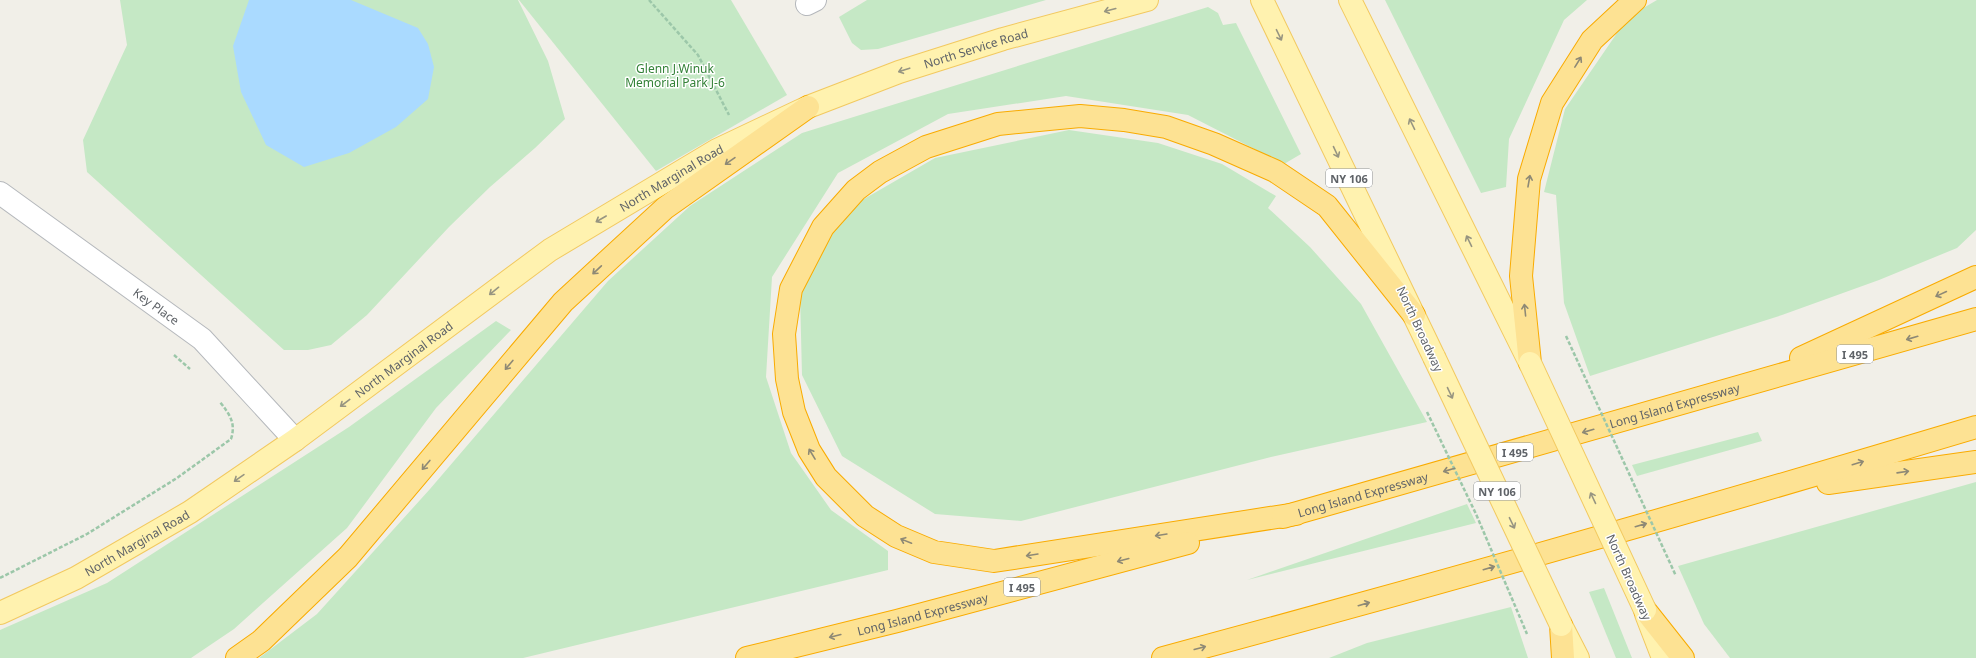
<svg xmlns="http://www.w3.org/2000/svg" width="1976" height="658" font-family="'Noto Sans',sans-serif">
<rect width="100%" height="100%" fill="#f1efe8"/>
<g fill="#c5e8c5">
<path d="M120,0H518L548,61L565,119L535,148L490,187L449,227L367,315L331,345L308,350H284L87,172L83,140L127,45Z"/>
<path d="M519,0H731L787,95L656,171Z"/>
<path d="M867,0H1046L878,49L861,50L852,43L839,17Z"/>
<path d="M1385,0H1587L1564,20L1509,139L1506,187L1481,193Z"/>
<path d="M1657,0H1976V230L1957,248L1879,280L1782,315L1590,376L1564,303L1556,195L1544,192L1565,109L1628,17Z"/>
<path d="M1208,7L1218,13L1223,25L1236,23L1301,154L1284,164L1188,115L1066,96L948,114L838,173L772,277L766,377L791,453L831,510L888,551V570L523,658H259L317,614L430,489L608,281L690,206L802,133Z"/>
<path d="M1069,130L1158,143L1222,164L1276,196L1268,208L1310,247L1361,304L1427,422L1271,457L1021,521L935,514L842,456L802,375L800,295L845,210L935,158Z"/>
<path d="M496,321L511,330L436,408L347,528L234,629L191,658H0V630L107,583L349,427Z"/>
<path d="M1758,432L1762,441L1637,476L1632,465Z"/>
<path d="M1976,482V658H1730L1704,624L1678,566Z"/>
<path d="M1467,504L1476,523L1247,580Z"/>
<path d="M1604,588L1632,658H1616L1589,592Z"/>
<path d="M1511,607L1528,658H1329L1367,643Z"/>
</g>
<path fill="#aadaff" d="M249,0H351L418,28L428,44L434,67L428,99L396,127L349,153L304,167L266,145L241,92L233,46Z"/>
<g fill="none" stroke-linecap="round" stroke-linejoin="round">
<defs>
<g id="minor">
<path d="M807,4L815,0"/>
<path id="s1" d="M0,193L202,339L295,440"/>
</g>
<g id="major">
<path d="M1262,0L1434,357"/>
<path d="M1350,0L1529,361"/>
<path id="s2" d="M0,613L76,578L190,512L295,440L550,250L717,150L808,107L899,72L1003,39L1147,0"/>
<path d="M1646,614L1663,658"/>
<path d="M1561,625L1578,658"/>
</g>
<g id="highway">
<path d="M1801,358L1976,277"/>
<path d="M1530,363L1521,276L1529,179L1552,103L1592,40L1635,0"/>
<path d="M1828,483L1976,462"/>
<path d="M1296,514L994,561L934,552L896,536L865,516L826,477L809,450L794,412L787,379L784,334L791,289L823,227L856,190L880,172L926,147L998,124L1080,116L1124,120L1166,127L1214,144L1275,171L1327,206L1414,315"/>
<path id="s3" d="M1283,517L1976,319"/>
<path d="M1645,610L1683,658"/>
<path d="M1561,625L1563,658"/>
<path d="M237,658L261,641L348,557L563,302L665,208L808,107"/>
<path id="s4" d="M747,658L897,621L1188,543"/>
<path d="M1163,658C1435,585 1706,508 1976,427"/>
</g>
</defs>
<use href="#minor" stroke="#b5b8bc" stroke-width="24"/>
<use href="#major" stroke="#f2c960" stroke-width="24"/>
<use href="#highway" stroke="#f9ab00" stroke-width="24"/>
<g stroke="#9cc7a9" stroke-width="2.5" stroke-dasharray="4 2" stroke-linecap="butt">
<path d="M649,0L698,55L729,115"/>
<path d="M174,355L190,369"/>
<path d="M0,578L87,534L177,478L231,439C236,423 230,415 220,402"/>
</g>
<use href="#minor" stroke="#fff" stroke-width="22"/>
<use href="#major" stroke="#fff2af" stroke-width="22"/>
<use href="#highway" stroke="#fde293" stroke-width="22"/>
<defs>
<g id="major-bridge">
<path d="M1434,357L1561,625"/>
<path d="M1530,363L1645,610"/>
</g>
</defs>
<use href="#major-bridge" stroke="#f2c960" stroke-width="24" stroke-linecap="butt"/>
<g stroke="#9cc7a9" stroke-width="2.5" stroke-dasharray="4 2" stroke-linecap="butt">
<path d="M1566,336L1676,576"/>
<path d="M1427,412L1476,514L1527,634"/>
</g>
<use href="#major-bridge" stroke="#fff2af" stroke-width="22"/>
</g>
<defs><path id="oneway-shaft" d="M-6 0H5M1.5-3L5.5 0L1.5 3" fill="none" stroke-width="1.6" stroke-linecap="round" stroke-linejoin="round"/></defs>
<g stroke="#979581">
<use href="#oneway-shaft" transform="translate(1110 10) rotate(165)"/>
<use href="#oneway-shaft" transform="translate(1279 35) rotate(64)"/>
<use href="#oneway-shaft" transform="translate(904 70) rotate(162)"/>
<use href="#oneway-shaft" transform="translate(1412 124) rotate(-116)"/>
<use href="#oneway-shaft" transform="translate(1336 152) rotate(65)"/>
<use href="#oneway-shaft" transform="translate(601 219) rotate(150)"/>
<use href="#oneway-shaft" transform="translate(1469 241) rotate(-116)"/>
<use href="#oneway-shaft" transform="translate(494 291) rotate(141)"/>
<use href="#oneway-shaft" transform="translate(1450 393) rotate(65)"/>
<use href="#oneway-shaft" transform="translate(345 403) rotate(143)"/>
<use href="#oneway-shaft" transform="translate(239 478) rotate(145)"/>
<use href="#oneway-shaft" transform="translate(1593 498) rotate(-115)"/>
<use href="#oneway-shaft" transform="translate(1512 523) rotate(64)"/>
</g>
<g stroke="#8e8975">
<use href="#oneway-shaft" transform="translate(1578 62) rotate(-58)"/>
<use href="#oneway-shaft" transform="translate(730 161) rotate(145)"/>
<use href="#oneway-shaft" transform="translate(1529 181) rotate(-80)"/>
<use href="#oneway-shaft" transform="translate(597 270) rotate(137)"/>
<use href="#oneway-shaft" transform="translate(1941 294) rotate(155)"/>
<use href="#oneway-shaft" transform="translate(1525 310) rotate(-96)"/>
<use href="#oneway-shaft" transform="translate(1912 338) rotate(164)"/>
<use href="#oneway-shaft" transform="translate(509 365) rotate(130)"/>
<use href="#oneway-shaft" transform="translate(1588 431) rotate(164)"/>
<use href="#oneway-shaft" transform="translate(812 454) rotate(-121)"/>
<use href="#oneway-shaft" transform="translate(1858 463) rotate(-17)"/>
<use href="#oneway-shaft" transform="translate(426 465) rotate(130)"/>
<use href="#oneway-shaft" transform="translate(1449 470) rotate(164)"/>
<use href="#oneway-shaft" transform="translate(1903 472) rotate(-8)"/>
<use href="#oneway-shaft" transform="translate(1641 525) rotate(-16)"/>
<use href="#oneway-shaft" transform="translate(1161 535) rotate(171)"/>
<use href="#oneway-shaft" transform="translate(906 541) rotate(-158)"/>
<use href="#oneway-shaft" transform="translate(1032 555) rotate(171)"/>
<use href="#oneway-shaft" transform="translate(1123 560) rotate(165)"/>
<use href="#oneway-shaft" transform="translate(1489 568) rotate(-16)"/>
<use href="#oneway-shaft" transform="translate(1364 604) rotate(-16)"/>
<use href="#oneway-shaft" transform="translate(835 636) rotate(166)"/>
<use href="#oneway-shaft" transform="translate(1200 648) rotate(-15)"/>
</g>
<g text-anchor="middle" dominant-baseline="central" stroke-width="3" stroke-linejoin="round" paint-order="stroke">
<g fill="#fff" stroke="#8f9295" stroke-width="1">
<rect x="1326" y="169" width="46" height="18" rx="3"/>
<rect x="1837" y="345" width="36" height="18" rx="3"/>
<rect x="1497" y="443" width="36" height="18" rx="3"/>
<rect x="1474" y="482" width="46" height="18" rx="3"/>
<rect x="1004" y="578" width="36" height="18" rx="3"/>
</g>
<g font-size="11" font-weight="bold" fill="#5f6368">
<text x="1349" y="178">NY 106</text>
<text x="1855" y="354">I 495</text>
<text x="1515" y="452">I 495</text>
<text x="1497" y="491">NY 106</text>
<text x="1022" y="587">I 495</text>
</g>
<g font-size="12" fill="#5f6368" stroke="#fff">
<text stroke="none"><textPath href="#s2" startOffset="1134">North Service Road</textPath></text>
<text stroke="none"><textPath href="#s2" startOffset="802">North Marginal Road</textPath></text>
<text stroke="none"><textPath href="#s1" startOffset="193">Key Place</textPath></text>
<text transform="translate(1420 329) rotate(65)">North Broadway</text>
<text stroke="none"><textPath href="#s2" startOffset="478">North Marginal Road</textPath></text>
<text stroke="none"><textPath href="#s3" startOffset="407">Long Island Expressway</textPath></text>
<text stroke="none"><textPath href="#s3" startOffset="83">Long Island Expressway</textPath></text>
<text stroke="none"><textPath href="#s2" startOffset="154">North Marginal Road</textPath></text>
<text transform="translate(1629 577) rotate(66)">North Broadway</text>
<text stroke="none"><textPath href="#s4" startOffset="181">Long Island Expressway</textPath></text>
</g>
<g font-size="12" fill="#348238" stroke="#fff">
<text x="675" y="68">Glenn J.Winuk<tspan x="675" dy="14">Memorial Park J-6</tspan></text>
</g>
</g>
</svg>
